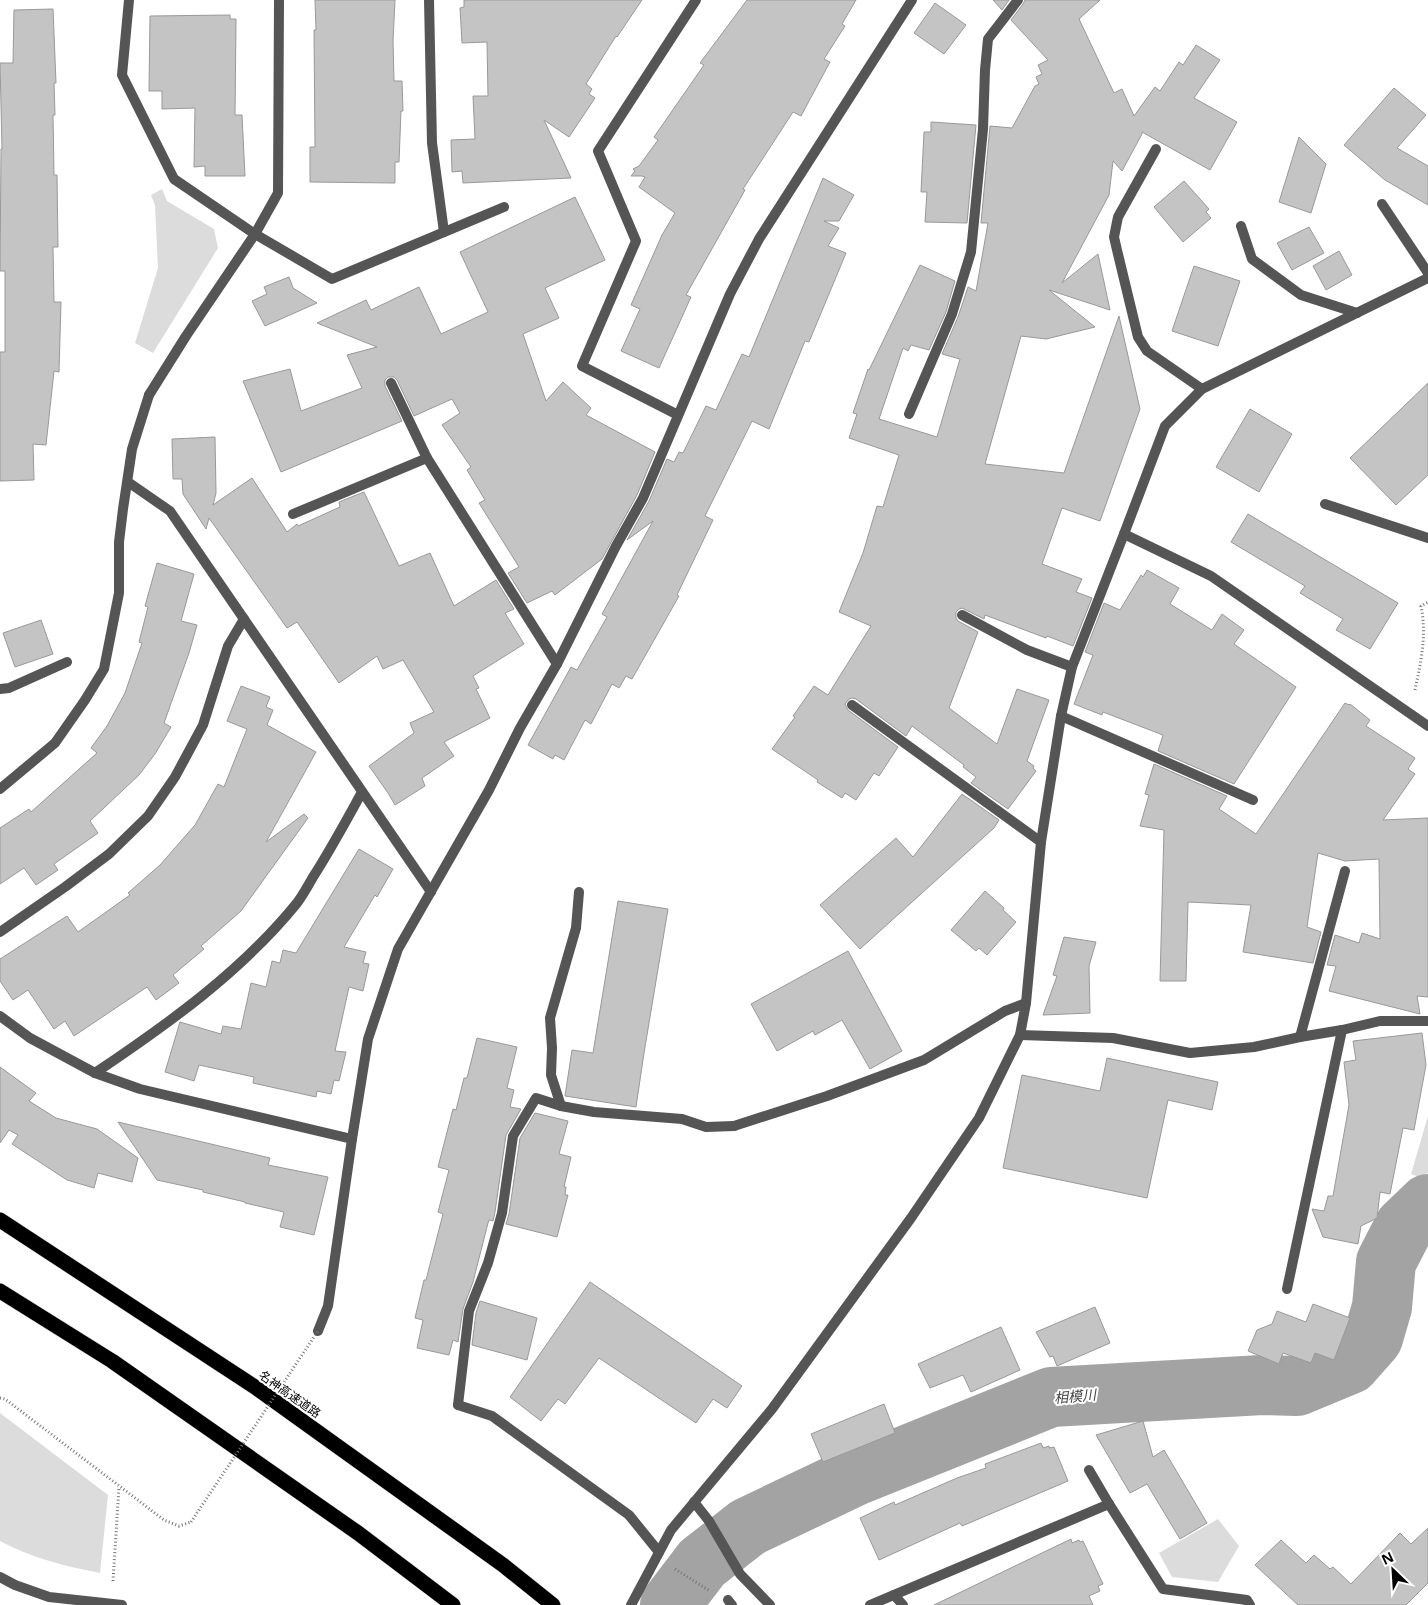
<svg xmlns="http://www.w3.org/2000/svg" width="1428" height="1605" font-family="'Noto Sans','Noto Sans JP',sans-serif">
<rect width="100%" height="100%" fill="#fff"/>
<g fill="#dcdcdc">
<path d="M162,189L167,201L214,229L218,248L153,353L135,343L158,268L155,205L151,195Z"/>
<path d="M1428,1116V1173L1419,1177L1411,1174Z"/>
<path d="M0,1413L108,1495L100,1573C64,1566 32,1558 0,1541Z"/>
<path d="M1218,1519L1239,1546L1218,1582L1172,1577L1159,1553Z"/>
</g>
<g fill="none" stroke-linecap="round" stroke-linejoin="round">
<path stroke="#a3a3a3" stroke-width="60" d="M670,1605L702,1563L748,1527L855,1476L1051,1397L1262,1385L1297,1386L1350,1364L1373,1338L1382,1307L1386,1262L1404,1227L1428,1204"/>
</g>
<g fill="#c4c4c4" stroke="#999">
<path d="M315,0H395L393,41L394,81H402L403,111H401L399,162H395V183L310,182V147H315L314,30H316Z"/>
<path d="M464,0H642L617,37L616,36L586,84L592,89L589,94L595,98L569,137L544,120L571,178L463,183L462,171L452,172L451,140L475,139L473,96H488L487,42L462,43L460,8L464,7Z"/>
<path d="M747,0H856L842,24L845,26L824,59L830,62L801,116L793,112L743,189L745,190L686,295L691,297L659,368L621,351L640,309L631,305L662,235L675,213L639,187L645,177L642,176H631L635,171L633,169L639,166L658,140L654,137L704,65L700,63Z"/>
<path d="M993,0H1009L1002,10Z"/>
<path d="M1025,0H1100L1079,19L1114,93L1122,89L1134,116L1155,87L1160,91L1179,62L1183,65L1196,45L1220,60L1194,98L1237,122L1210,170L1142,132V134L1122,171L1113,161L1109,195L1062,283L1098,254L1110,310L1049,290L1095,327L1046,339L1021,336L985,464L1064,473L1119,316L1140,409L1100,521L1062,508L1042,564L1082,579L1076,592L1092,598L1073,646L1047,636L1046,638L985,615L984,619L962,608L959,609L956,612V618L958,621L978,632L949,708L997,744L1017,689L1049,700L1027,761L1034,766L1033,768L1036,771L1008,809L971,783L976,777L963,767L964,765L912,726L906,736L856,699L852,698L849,699L845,704L848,710L898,747L879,776L874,773L856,800L845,793L842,798L817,782L818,780L772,749L795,717L793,716L814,686L828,695L871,626L839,612L863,553L877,506L883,507L899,455L849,438L857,414L853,413L868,369L869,370L920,265L955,281L946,312L929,350L911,345L908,351L903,348L879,419L937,437L960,359L942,354L958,317L968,287L976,291L988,223H981L990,126L1012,128L1035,86L1039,84L1036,77L1042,74L1038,65L1048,60L1011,20L1023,4Z"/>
<path d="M935,3L966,25L944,54L914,33Z"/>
<path d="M53,9L56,83H54L55,115H53L54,175H57L58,247H53L54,302H61L59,372L54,371L46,445L33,444L34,480L0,481V352H5V271H0L1,149H2L0,63H13L14,10Z"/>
<path d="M230,15V19H236L235,115H242L245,176H205V166L194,167L195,108L162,109V91H149L150,16Z"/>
<path d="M1394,88L1426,115L1397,148L1428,166V205L1385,180L1344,145Z"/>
<path d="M931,122L976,125L967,223L925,222L927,192H921L924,132H931Z"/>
<path d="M1299,137L1326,164L1311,213L1279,202Z"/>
<path d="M823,178L854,195L839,221H824L839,228L828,246L846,253L809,342L805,341L769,429L752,421L705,516L713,520L677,595L679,596L632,679L626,676L619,688L612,684L591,724L585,720L564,760L555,755L553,759L528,745L571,667L577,670L607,617L602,614L653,521L627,540L649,501L667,459L674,462L679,452L683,453L706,406L716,410L742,354L749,357Z"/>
<path d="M1184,181L1209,209L1206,212L1211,218L1183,242L1154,207Z"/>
<path d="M575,197L605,260L545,288L559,318L523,334L546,401L563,382L591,408L586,415L655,452L637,495L602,559L555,595L552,591L527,603L508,573L519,567L479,503L485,500L467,470L471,467L442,425L460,413L452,399L414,416L397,380L394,377H388L385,380V386L402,421L281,472L243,381L290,369L301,411L362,388L347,355L377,347L317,323L366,300L371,310L419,287L441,334L488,312L460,252Z"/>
<path d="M1309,227L1324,253L1292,270L1277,243Z"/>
<path d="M1339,251L1352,275L1326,290L1313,266Z"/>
<path d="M1194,266L1240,281L1218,346L1172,331Z"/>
<path d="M289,277L293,288L317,303L265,326L252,301L267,294L264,287Z"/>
<path d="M1428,383V475L1396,505L1350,458Z"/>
<path d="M1250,409L1292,434L1259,492L1216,467Z"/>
<path d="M215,437L216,493L213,505L252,478L287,532L297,524L298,526L340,507L339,502L364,492L399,566L430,553L454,606L496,580L514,609L505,613L524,644L473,676L479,688L476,689L490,718L444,742L454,756L422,778L425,786L395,805L388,793L369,766L414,733L410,723L434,712L403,660L383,669L377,656L339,683L297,622L287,628L209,518L206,529L183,494L182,479H173L172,439Z"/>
<path d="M1248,514L1398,603L1370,649L1336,630L1343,619L1300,593L1305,586L1231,542Z"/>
<path d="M157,563L194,574L181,621L197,625L189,653L164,723L171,727L155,754L139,775L90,821L98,833L54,864L58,870L36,885L24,868L0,884V828L29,809L31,812L97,753L91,748L107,726L125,693L142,643L139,642L148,607L145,606Z"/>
<path d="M1147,570L1179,588L1170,604L1212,630L1222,614L1244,630L1234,644L1296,687L1234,784L1158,751L1163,735L1103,712L1102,715L1074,704L1093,655L1085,652L1104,603L1120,610L1141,575L1143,577Z"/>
<path d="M41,620L53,654L15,667L3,633Z"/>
<path d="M241,686L270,697L266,707L273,710L267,725L316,752L266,842L304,814L308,818L241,911L201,946L204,949L173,975L179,983L156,1000L147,987L74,1036L65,1021L54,1029L28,990L13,1000L0,981V959L67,916L78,932L130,895L128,893L160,865L195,825L218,784L224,787L247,729L227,721Z"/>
<path d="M1345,703L1349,705L1350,704L1370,720L1366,726L1415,758L1408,769L1415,774L1383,820L1428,818V997L1417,996L1420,1014L1329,991L1336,966L1327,965L1335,935L1359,943L1362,933L1380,939L1379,859L1345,861L1318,853L1307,927L1321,932L1313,963L1243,952L1251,905L1188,902L1186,981H1160L1164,830L1140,826L1149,795L1145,794L1154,764L1227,796L1219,809L1256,834Z"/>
<path d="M962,794L999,820L994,828L860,949L820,905L896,838L913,857Z"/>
<path d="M359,849L393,869L377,897L375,895L344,947L366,952L363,963L369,964L363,991L349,987L335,1051L346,1052L339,1081L334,1080L331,1094L317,1091L316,1097L253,1083L254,1077L199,1065L194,1081L165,1072L180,1022L221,1034L223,1026L241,1029L251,983L266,987L272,961L280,963L283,950L296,953Z"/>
<path d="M985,891L1004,908L1003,910L1016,922L987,955L979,948L976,951L951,930Z"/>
<path d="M618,901L668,909L644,1053L636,1107L565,1096L572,1050L593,1053Z"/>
<path d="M1064,937L1096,942L1089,966L1090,1013L1043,1015L1057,976L1053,975Z"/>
<path d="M848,951L902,1051L870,1069L842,1020L815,1035L813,1031L777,1051L751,1004Z"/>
<path d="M1422,1033L1426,1065L1414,1130L1403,1128L1390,1194L1380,1192L1377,1218L1361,1226L1358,1244L1323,1237L1312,1209L1324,1211L1328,1196H1333L1349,1105L1344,1062L1356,1060L1353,1041Z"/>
<path d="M477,1038L517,1047L507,1088L514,1090L510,1107L521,1109L506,1135L495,1212L493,1221L489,1220L488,1223L473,1282L463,1309L458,1342L453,1340L449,1355L417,1348L423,1320L415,1318L424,1280H426L443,1214L438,1212L449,1170L438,1167L453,1109L456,1110L464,1078H467Z"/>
<path d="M1107,1058L1218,1082L1212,1110L1168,1100L1147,1198L1003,1168L1022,1075L1100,1091Z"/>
<path d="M0,1067L36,1093L29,1101L56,1118L97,1129L138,1158L132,1182L98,1173L94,1188L67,1180L12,1144L18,1135L9,1130L0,1143Z"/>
<path d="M535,1113L568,1121L559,1154L571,1157L564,1187H566L565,1195H568L557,1237L506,1224L509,1214L520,1138Z"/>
<path d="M118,1122L270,1158L268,1165L328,1177L314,1235L280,1227L284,1212L245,1203V1202L203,1192V1190L157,1180Z"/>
<path d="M590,1282L742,1386L727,1408L713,1399L696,1423L599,1358L565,1404L558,1399L541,1421L510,1397Z"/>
<path d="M480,1301L537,1318L527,1360L472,1345L476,1313Z"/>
<path d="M1313,1304L1350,1318L1334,1360L1315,1353L1311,1363L1283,1353L1279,1364L1248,1351L1257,1330L1272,1324L1277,1311L1306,1322Z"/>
<path d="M1095,1307L1110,1343L1057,1366L1053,1356L1050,1357L1036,1332Z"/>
<path d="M1001,1327L1020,1370L971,1392L963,1375L930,1388L918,1364Z"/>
<path d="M884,1404L895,1433L823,1462L811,1434Z"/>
<path d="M1143,1421L1153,1457L1164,1450L1207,1523L1180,1539L1147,1484L1130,1493L1096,1435Z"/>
<path d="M1041,1443L1043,1448L1049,1446V1448L1054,1447L1068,1481L962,1526L960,1523L879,1560L860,1518L894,1502L895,1505L957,1478L986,1468L985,1464Z"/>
<path d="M1428,1528V1583L1406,1605H1298L1255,1565L1281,1540L1306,1563L1314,1555L1330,1569L1333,1567L1351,1584L1400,1533L1411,1544Z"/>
<path d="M1071,1539L1072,1543L1079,1540L1080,1542L1083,1541L1103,1584L1098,1586L1100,1591L1089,1596L1093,1605H934Z"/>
</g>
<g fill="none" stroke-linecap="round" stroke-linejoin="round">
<defs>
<g id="motorway">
<path d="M0,1220L255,1387L503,1565L553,1605"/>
<path d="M0,1291L112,1361L358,1533L453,1605"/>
</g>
</defs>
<use href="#motorway" stroke="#dbdbdb" stroke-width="16"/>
<g stroke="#777" stroke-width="3" stroke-dasharray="1 2.5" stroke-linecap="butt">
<path d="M1415,690C1421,661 1427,636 1421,606L1428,602"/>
<path d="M0,1398L5,1399L164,1520L179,1526L191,1522"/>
<path d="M675,1569L710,1591"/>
<path d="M113,1581L119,1487"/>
</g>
<g stroke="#555" stroke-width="10">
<path d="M1325,504L1428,538"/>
<path d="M0,689L9,688L67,662"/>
<path d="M561,1106L551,1075L552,1048L550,1018L576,928L579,892"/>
<path d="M458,1405L469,1311L488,1263L502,1213L513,1136L536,1098L561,1106L594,1112L682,1119L706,1127L734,1126"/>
<path d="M728,1600L732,1605"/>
</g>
<g stroke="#555" stroke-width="10">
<path d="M129,0L122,75L174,179L255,234L332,279L504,207"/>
<path d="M429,0L432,143L444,232"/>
<path d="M1156,149L1118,217L1114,237L1117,250L1138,337L1147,351L1202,389"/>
<path d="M1382,204L1428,273"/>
<path d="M1241,226L1252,259L1301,295L1357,313"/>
<path d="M391,383L427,458L557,664"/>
<path d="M149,395L186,336L255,234L278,193L279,0"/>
<path d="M909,414L952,314L971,252L983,129L985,70L988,39L1018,0"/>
<path d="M678,415L582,366L636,241L598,151L696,0"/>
<path d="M128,482L170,511L431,892"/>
<path d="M293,514L427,458"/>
<path d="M1124,534L1211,576L1428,726"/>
<path d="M962,615L1027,650L1072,667"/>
<path d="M852,705L1041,842"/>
<path d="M1061,716L1253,800"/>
<path d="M0,932L65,887L109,854L148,816L175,777L203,725L228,646L244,619"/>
<path d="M0,1016L30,1038L95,1073L140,1089L352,1139"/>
<path d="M1020,1035L1113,1038L1190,1053L1254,1047L1300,1037L1342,1030L1380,1021H1428"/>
<path d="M1300,1037L1345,871"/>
<path d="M95,1073C168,1024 241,972 297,903C303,895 308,886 313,877C331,849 346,821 362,792"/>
<path d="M734,1126L827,1096L924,1060L1005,1011L1026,1003"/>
<path d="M1287,1289L1342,1030"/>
<path d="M318,1331L328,1306L352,1139L368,1039L398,949L489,790L520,728L557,664L616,546L643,498L730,294L759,239L912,0"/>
<path d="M458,1405L492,1416L629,1515L659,1552"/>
<path d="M1089,1470L1109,1504L1163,1589L1247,1600L1250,1605"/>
<path d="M694,1502L709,1521L740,1574L770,1605"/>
<path d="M894,1595L903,1605"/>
<path d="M631,1605L671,1530L772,1409L911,1218L979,1118L1020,1035L1026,1003L1041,842L1061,716L1072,667L1124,534L1165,426L1202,389L1428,278"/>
<path d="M870,1605L1109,1504"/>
</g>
<g stroke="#555" stroke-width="10">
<path d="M0,789L55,743L85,700L104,669L119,593V542L123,509L132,449L149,395"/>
<path d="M0,1577L15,1585L49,1597L122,1605"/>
</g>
<use href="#motorway" stroke="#000" stroke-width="15"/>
<path stroke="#777" stroke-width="3" stroke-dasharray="1 2.5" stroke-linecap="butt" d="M191,1522L318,1331"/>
</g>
<g text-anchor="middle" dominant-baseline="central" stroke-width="4" stroke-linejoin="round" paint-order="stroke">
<g font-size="12" fill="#000" stroke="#fff">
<text transform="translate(290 1394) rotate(35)">名神高速道路</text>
</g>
<g font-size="14" font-style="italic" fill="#444" stroke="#fff">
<text transform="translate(1075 1396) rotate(-5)">相模川</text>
</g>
</g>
<g transform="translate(1393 1570) rotate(335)" stroke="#ffffff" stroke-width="4" paint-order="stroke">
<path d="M0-4L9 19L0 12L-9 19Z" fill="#000000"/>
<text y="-8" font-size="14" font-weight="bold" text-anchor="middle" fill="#000000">N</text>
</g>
</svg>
